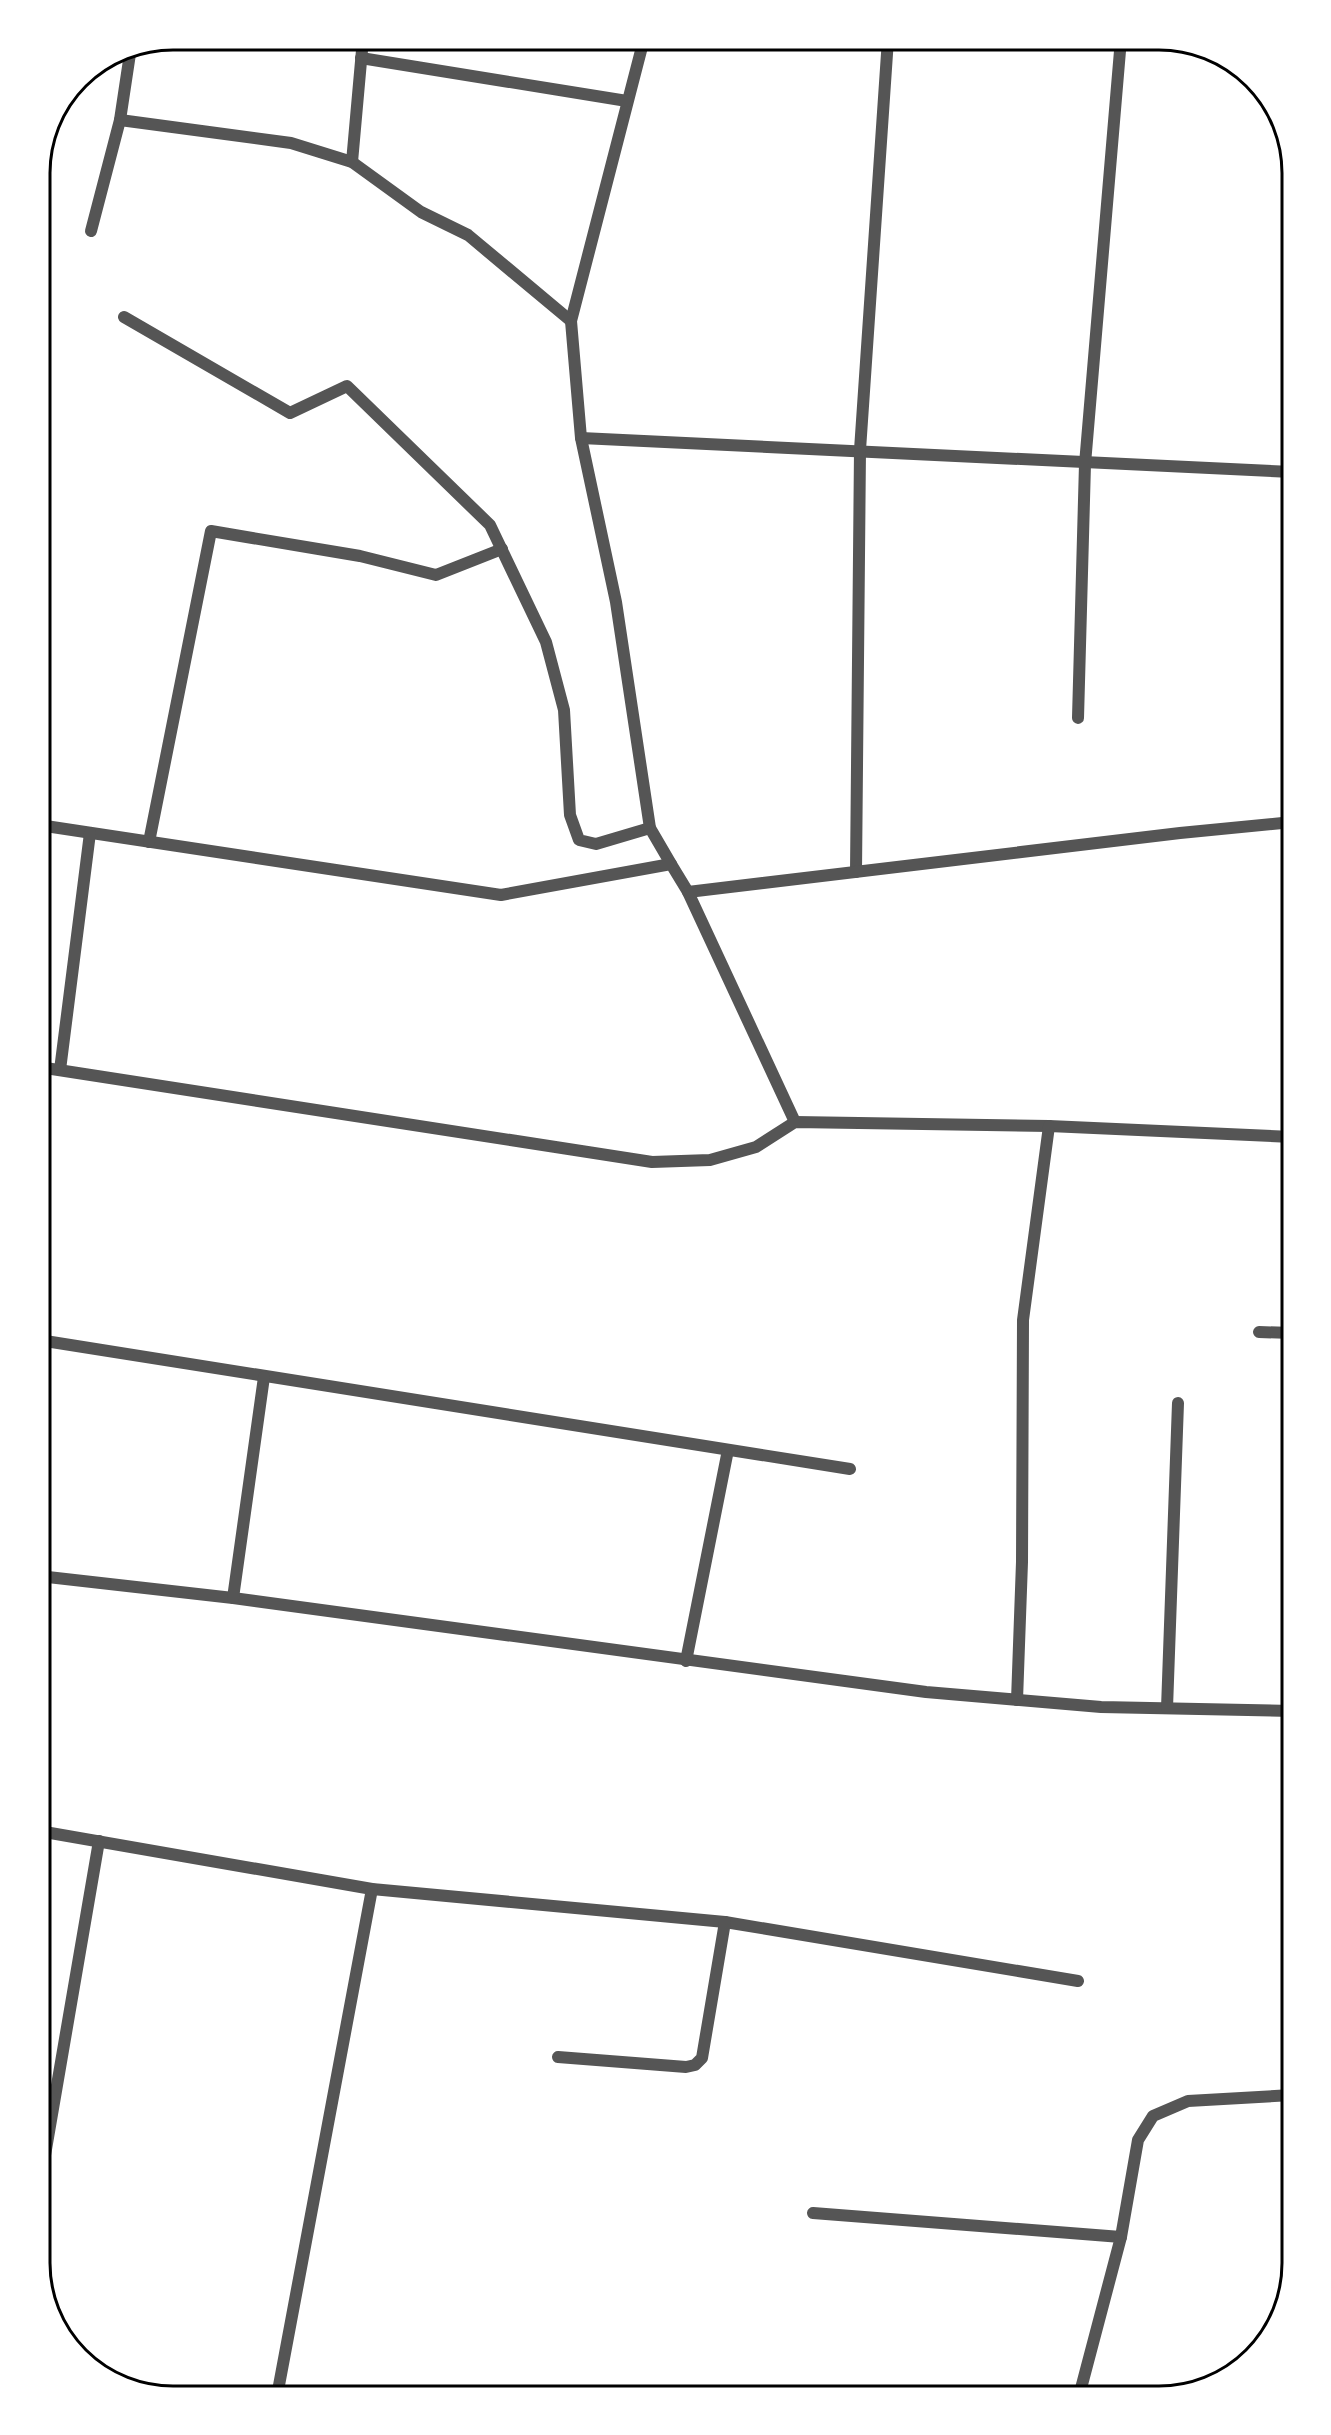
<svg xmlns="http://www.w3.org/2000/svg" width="1331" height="2435" font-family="'DejaVu Sans',sans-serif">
<rect width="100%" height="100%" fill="#fff"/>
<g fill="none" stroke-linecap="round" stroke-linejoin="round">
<g stroke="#555" stroke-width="12">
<path d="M644,39L571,321L581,438L616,602L650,828L671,864"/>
<path d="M361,58L627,101"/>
<path d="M120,120L291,143L352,162L421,212L468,235L571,321"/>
<path d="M352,162L363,39"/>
<path d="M91,231L120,120L131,47"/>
<path d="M124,317L290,413L347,386L490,525L546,642L564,710L570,815L579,840L596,844L650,828"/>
<path d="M581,438L1292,472"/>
<path d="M1078,718L1085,464L1121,39"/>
<path d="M39,825L501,895L671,864L688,892L795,1122"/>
<path d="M149,842L211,531L360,556L436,575L502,549"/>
<path d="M856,872L860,450L888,39"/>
<path d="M688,892L1180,833L1292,822"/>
<path d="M39,1067L652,1162L710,1160L756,1147L795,1122L1049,1126L1292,1137"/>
<path d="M60,1070L90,833"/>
<path d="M1259,1332L1292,1333"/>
<path d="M39,1340L850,1469"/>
<path d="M39,1576L233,1598L926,1692L1101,1707L1292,1711"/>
<path d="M233,1598L264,1377"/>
<path d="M686,1661L728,1450"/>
<path d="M1017,1700L1022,1562L1023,1320L1049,1126"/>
<path d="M1167,1708L1178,1403"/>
<path d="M39,1831L372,1889L725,1922L1078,1981"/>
<path d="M558,2057L686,2067L695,2065L702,2058L725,1922"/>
<path d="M39,2190L99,1841"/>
<path d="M813,2213L1121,2237"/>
<path d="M277,2396L372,1889"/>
<path d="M1079,2396L1121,2237L1138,2140L1153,2116L1188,2101L1292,2095"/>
</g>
</g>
<path d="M0 0H1331V2435H0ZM173 50H1159A123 123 0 0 1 1282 173V2263A123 123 0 0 1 1159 2386H173A123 123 0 0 1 50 2263V173A123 123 0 0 1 173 50Z" fill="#fff" fill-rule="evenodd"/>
<path fill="none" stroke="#000" stroke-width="3" d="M173 50H1159A123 123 0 0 1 1282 173V2263A123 123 0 0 1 1159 2386H173A123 123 0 0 1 50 2263V173A123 123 0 0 1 173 50Z"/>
</svg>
